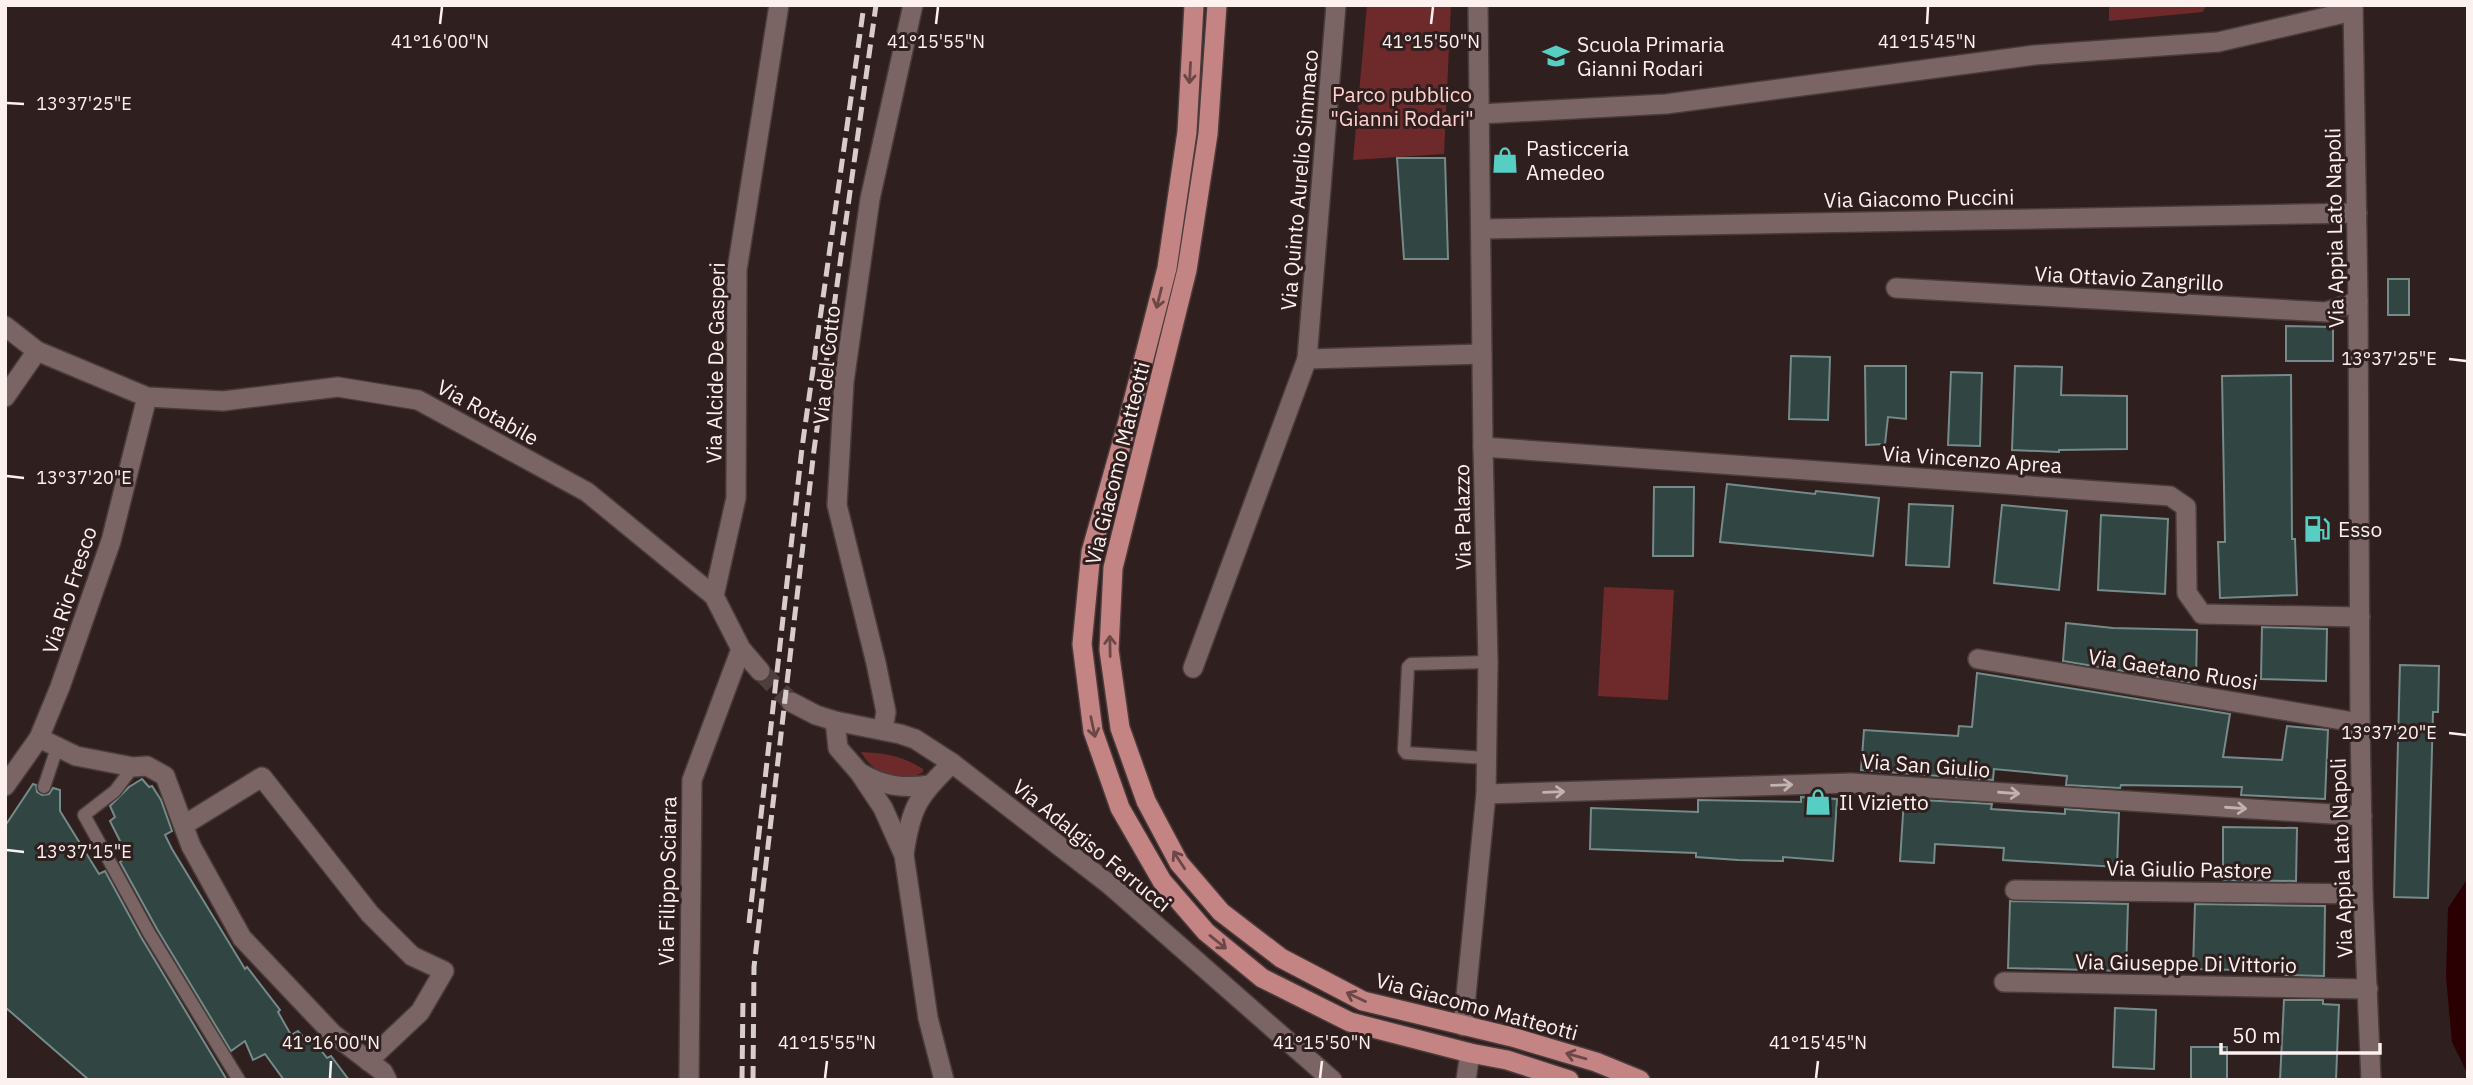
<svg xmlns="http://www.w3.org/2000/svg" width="2473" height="1085" font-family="'IBM Plex Sans',sans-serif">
<rect width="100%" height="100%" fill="#301f1f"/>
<g fill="#6e292b">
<path d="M1367,5H1451L1444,154L1353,160Z"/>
<path d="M2109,5H2206L2203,12L2109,21Z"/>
<path d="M1604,587L1674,590L1668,700L1598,696Z"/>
<path d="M861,752C885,753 903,756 923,769V772C901,786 872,773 861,752Z"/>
</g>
<path fill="#2b0002" d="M2468,878V1075L2452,1042L2446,977L2448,908Z"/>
<g fill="#314543" stroke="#748b89" stroke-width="2">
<path d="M1397,158H1445L1448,259H1404Z"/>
<rect x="2388" y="279" width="21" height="36"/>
<path d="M2286,326L2333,327V361H2286Z"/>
<path d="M1791,356L1830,357L1828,420L1789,419Z"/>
<path d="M1865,366H1906V419L1888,417L1885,444L1866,445Z"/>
<path d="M2015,366L2062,367L2061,395L2127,396V449L2059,450V452L2012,450Z"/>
<path d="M1951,372L1982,373L1980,446L1948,445Z"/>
<path d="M2291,375L2292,539H2295L2297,595L2220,598L2218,542H2225L2222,376Z"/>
<path d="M1727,484L1815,494L1816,491L1879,498L1873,556L1720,542Z"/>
<path d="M1654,487H1694L1693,556H1653Z"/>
<path d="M1909,504L1953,506L1949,567L1906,565Z"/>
<path d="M2002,505L2067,511L2059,590L1994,583Z"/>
<path d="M2101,515L2168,519L2165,594L2098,590Z"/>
<path d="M2066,623L2113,628L2197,630L2196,683L2063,661Z"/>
<path d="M2262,627L2327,629L2326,681L2261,679Z"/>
<path d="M2400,665L2439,666L2438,712H2433L2428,898L2394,897Z"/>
<path d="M1977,673L2230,714L2223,757L2282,760L2287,726L2328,730L2325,799L2241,795L2242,787L2121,785L2120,788L2066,785L2067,776L1994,769L1993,780L1861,770L1864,730L1958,736L1959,726L1972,727Z"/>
<path d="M142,779L149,787L152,786L161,800L172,831L165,835L172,849L245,969L247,967L280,1010L278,1012L291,1035L298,1031L305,1039L310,1036L327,1058L331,1056L349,1080H284L265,1054L253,1060L245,1041L231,1051L157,929L120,862L128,857L110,821L115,817L110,806L129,787Z"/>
<path d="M33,784L36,785L37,792L42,795L49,794L53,788L60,790V811L99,874L105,871L141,937L227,1080H89L5,1007V826Z"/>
<path d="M1801,797L1837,799L1833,861L1783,857V861L1738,860L1696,857V853L1590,849L1591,808L1698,812V800L1801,802Z"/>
<path d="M1904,799L1992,804L1991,809L2065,814V809L2119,813L2117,867L2003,860L2004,848L1935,844L1934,863L1900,861Z"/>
<path d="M2223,827L2297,828L2296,881L2223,880Z"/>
<path d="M2010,901L2128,904L2126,971L2008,968Z"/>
<path d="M2195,904L2325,906L2324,976L2285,975V971L2193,969Z"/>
<path d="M2284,1000H2323V1004L2339,1005L2336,1080H2280Z"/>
<path d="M2115,1008L2156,1010L2154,1069L2113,1067Z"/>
<rect x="2191" y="1047" width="36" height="33"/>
</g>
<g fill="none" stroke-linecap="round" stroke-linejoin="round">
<path stroke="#4f3e3e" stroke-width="19" stroke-dasharray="19 10" stroke-linecap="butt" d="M760,671L791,702"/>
<defs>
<g id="service">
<path d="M1486,758L1406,753L1404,750L1408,667L1411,664L1488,662"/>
<path d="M133,767L115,791L84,815L149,933L239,1080"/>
<path d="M44,787L57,748"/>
</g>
<g id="minor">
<path d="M1480,114L1666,104L2035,55L2218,42L2353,11"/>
<path d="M1481,229L2357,213"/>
<path d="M1896,288L2326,312L2358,301"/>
<path d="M1307,359L1482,354"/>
<path d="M5,397L37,351"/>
<path d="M1483,447L2170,496L2186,507L2187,593L2202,614L2360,617"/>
<path d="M714,596L736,498L737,270L779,5"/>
<path d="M1978,659L2360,723"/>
<path d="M1193,668L1307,359L1336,5"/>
<path d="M835,721L838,748L859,772L883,808L904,855L928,1018L944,1080"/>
<path d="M883,729L886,712L876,663L837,505L844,382L870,199L913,5"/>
<path d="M39,738L76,756L133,767L147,766L165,776L191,846L242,938L333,1034L383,1072L387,1080"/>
<path d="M859,772C882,786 903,789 930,785"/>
<path d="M5,786L39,738L60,687L111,541L147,397"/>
<path d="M1486,794L1851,783L2362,816"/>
<path d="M184,825L262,777L370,914L412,956L444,971L420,1012L368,1061"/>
<path d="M904,854C911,806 918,797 952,763"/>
<path d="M2015,890L2363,894"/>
<path d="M2004,982L2368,989"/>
<path d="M1463,1026L1486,794L1488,662L1483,447L1478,5"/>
<path d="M689,1080L692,780L741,649"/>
<path d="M1466,1080L1470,1053"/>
</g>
<g id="tertiary">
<path d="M2353,5L2358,301L2360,723L2363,894L2371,1080"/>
<path d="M5,326L37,351L147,397L223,401L338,387L418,400L587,492L714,596L741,649L760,671"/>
<path d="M791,702L816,715L835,721L900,734L915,739L952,763L1110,885L1332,1080"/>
</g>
<g id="primary">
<path d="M1194,5L1187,132L1167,268L1128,421L1091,552L1082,644L1093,731L1120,808L1162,881L1206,932L1262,978L1350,1022L1470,1053L1507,1060L1569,1080"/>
<path d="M1217,5L1208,134L1187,270L1113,568L1109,650L1120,728L1146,801L1179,863L1221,912L1281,958L1363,1001L1512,1037L1596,1062L1640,1080"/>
</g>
</defs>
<use href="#service" stroke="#4a3c3b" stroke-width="15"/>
<use href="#minor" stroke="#4a3c3b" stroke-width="22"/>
<use href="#tertiary" stroke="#4a3c3b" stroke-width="22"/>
<use href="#primary" stroke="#4a3c3b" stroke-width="22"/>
<use href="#service" stroke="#7a6564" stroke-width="12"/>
<use href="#minor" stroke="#7a6564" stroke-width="19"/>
<use href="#tertiary" stroke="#7a6564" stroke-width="19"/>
<use href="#primary" stroke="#c48483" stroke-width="19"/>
<g stroke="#d9cdcc" stroke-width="5" stroke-dasharray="14 7" stroke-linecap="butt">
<path d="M749,923L802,448L864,5"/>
<path d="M742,1080L743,996"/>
<path d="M753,1080L754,967L814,450L876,5"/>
</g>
</g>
<defs><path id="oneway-shaft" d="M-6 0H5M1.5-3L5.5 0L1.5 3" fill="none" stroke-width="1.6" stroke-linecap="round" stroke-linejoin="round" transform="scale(1.75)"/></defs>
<g stroke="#6b4747">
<use href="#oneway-shaft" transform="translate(1190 73) rotate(93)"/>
<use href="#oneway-shaft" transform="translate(1159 298) rotate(104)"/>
<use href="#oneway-shaft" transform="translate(1110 646) rotate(-91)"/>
<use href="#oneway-shaft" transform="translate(1093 727) rotate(78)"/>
<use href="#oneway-shaft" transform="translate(1179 860) rotate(-123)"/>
<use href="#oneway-shaft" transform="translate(1218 942) rotate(39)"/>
<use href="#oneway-shaft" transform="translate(1356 997) rotate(-155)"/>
<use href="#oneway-shaft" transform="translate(1576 1056) rotate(-164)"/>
</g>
<g stroke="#c2b2b1">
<use href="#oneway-shaft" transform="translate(1782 785) rotate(-2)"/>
<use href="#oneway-shaft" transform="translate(1554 792) rotate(-2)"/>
<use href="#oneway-shaft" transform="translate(2009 793) rotate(4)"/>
<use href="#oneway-shaft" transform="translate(2236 808) rotate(4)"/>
</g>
<path fill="none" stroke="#fdf1f0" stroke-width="2.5" d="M440,24L442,7M936,24L938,7M1431,24L1433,7M1927,24L1928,7M7,103L24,104M2449,359L2466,361M7,476L24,478M2449,733L2466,735M7,850L24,852M330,1078L331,1061M825,1078L827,1061M1320,1078L1322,1061M1816,1078L1818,1061"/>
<defs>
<symbol id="school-bare" viewBox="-9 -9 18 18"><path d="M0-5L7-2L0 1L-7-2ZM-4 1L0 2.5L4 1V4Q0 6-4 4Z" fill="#56cec4" stroke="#301f1f" stroke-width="2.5" paint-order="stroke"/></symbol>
<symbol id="shop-bare" viewBox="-9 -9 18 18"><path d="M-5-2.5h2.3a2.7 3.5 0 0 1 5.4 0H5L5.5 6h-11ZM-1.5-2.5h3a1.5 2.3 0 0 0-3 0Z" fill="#56cec4" stroke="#301f1f" stroke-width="2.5" paint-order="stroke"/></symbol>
<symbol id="fuel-bare" viewBox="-9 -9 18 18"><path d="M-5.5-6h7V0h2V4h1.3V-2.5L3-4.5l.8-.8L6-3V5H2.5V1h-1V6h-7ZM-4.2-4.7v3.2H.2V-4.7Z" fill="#56cec4" stroke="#301f1f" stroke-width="2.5" paint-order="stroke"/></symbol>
</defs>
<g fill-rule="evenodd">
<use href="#school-bare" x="1537" y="37" width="38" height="38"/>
<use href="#shop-bare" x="1486" y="141" width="38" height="38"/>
<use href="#fuel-bare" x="2298" y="510" width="38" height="38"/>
<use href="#shop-bare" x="1799" y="783" width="38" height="38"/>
</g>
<g text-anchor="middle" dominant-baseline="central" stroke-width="6" stroke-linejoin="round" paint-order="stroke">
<g font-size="21" fill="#fdf1f0" stroke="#301f1f" text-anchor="start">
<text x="1577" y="44">Scuola Primaria<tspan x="1577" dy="24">Gianni Rodari</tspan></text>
<text x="1526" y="148">Pasticceria<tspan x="1526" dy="24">Amedeo</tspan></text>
<text x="2338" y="529">Esso</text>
<text x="1839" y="802">Il Vizietto</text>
</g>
<g font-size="21" fill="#fed1ce" stroke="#301f1f">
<text x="1402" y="94">Parco pubblico<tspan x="1402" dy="24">"Gianni Rodari"</tspan></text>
</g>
<g font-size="21" fill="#fdf1f0" stroke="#301f1f">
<text transform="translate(1299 180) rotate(-85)">Via Quinto Aurelio Simmaco</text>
<text transform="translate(1919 198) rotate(-1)">Via Giacomo Puccini</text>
<text transform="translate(2334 228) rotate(-91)">Via Appia Lato Napoli</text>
<text transform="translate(2129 278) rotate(3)">Via Ottavio Zangrillo</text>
<text transform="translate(715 363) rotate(-89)">Via Alcide De Gasperi</text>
<text transform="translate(826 365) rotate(-84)">Via del Cotto</text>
<text transform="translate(488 412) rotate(29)">Via Rotabile</text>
<text transform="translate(1972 459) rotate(4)">Via Vincenzo Aprea</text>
<text transform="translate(1117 463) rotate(-76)">Via Giacomo Matteotti</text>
<text transform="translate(1462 517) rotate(-91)">Via Palazzo</text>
<text transform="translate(69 590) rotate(-72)">Via Rio Fresco</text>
<text transform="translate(2173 669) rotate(9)">Via Gaetano Ruosi</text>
<text transform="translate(1926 765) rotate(4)">Via San Giulio</text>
<text transform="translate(1092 845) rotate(39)">Via Adalgiso Ferrucci</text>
<text transform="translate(2341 858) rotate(-92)">Via Appia Lato Napoli</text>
<text transform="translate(2189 869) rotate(1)">Via Giulio Pastore</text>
<text transform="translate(667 881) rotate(-89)">Via Filippo Sciarra</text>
<text transform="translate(2186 963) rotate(1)">Via Giuseppe Di Vittorio</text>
<text transform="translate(1477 1006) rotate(15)">Via Giacomo Matteotti</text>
</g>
</g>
<g font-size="18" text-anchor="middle" fill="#fdf1f0" stroke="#301f1f" stroke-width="6" stroke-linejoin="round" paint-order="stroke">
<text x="440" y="48">41°16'00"N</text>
<text x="936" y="48">41°15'55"N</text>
<text x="1431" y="48">41°15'50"N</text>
<text x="1927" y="48">41°15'45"N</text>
<text x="84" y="110">13°37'25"E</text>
<text x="2389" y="365">13°37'25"E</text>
<text x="84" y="484">13°37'20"E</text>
<text x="2389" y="739">13°37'20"E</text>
<text x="84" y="858">13°37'15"E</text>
<text x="331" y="1049">41°16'00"N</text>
<text x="827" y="1049">41°15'55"N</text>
<text x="1322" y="1049">41°15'50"N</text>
<text x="1818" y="1049">41°15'45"N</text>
</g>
<rect width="2473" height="1085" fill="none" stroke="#fdf1f0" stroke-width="14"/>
<path d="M2221 1043v10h159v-10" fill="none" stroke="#fdf1f0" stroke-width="3.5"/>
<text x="2232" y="1043" font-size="21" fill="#fdf1f0" stroke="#301f1f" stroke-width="5" paint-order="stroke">50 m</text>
</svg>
